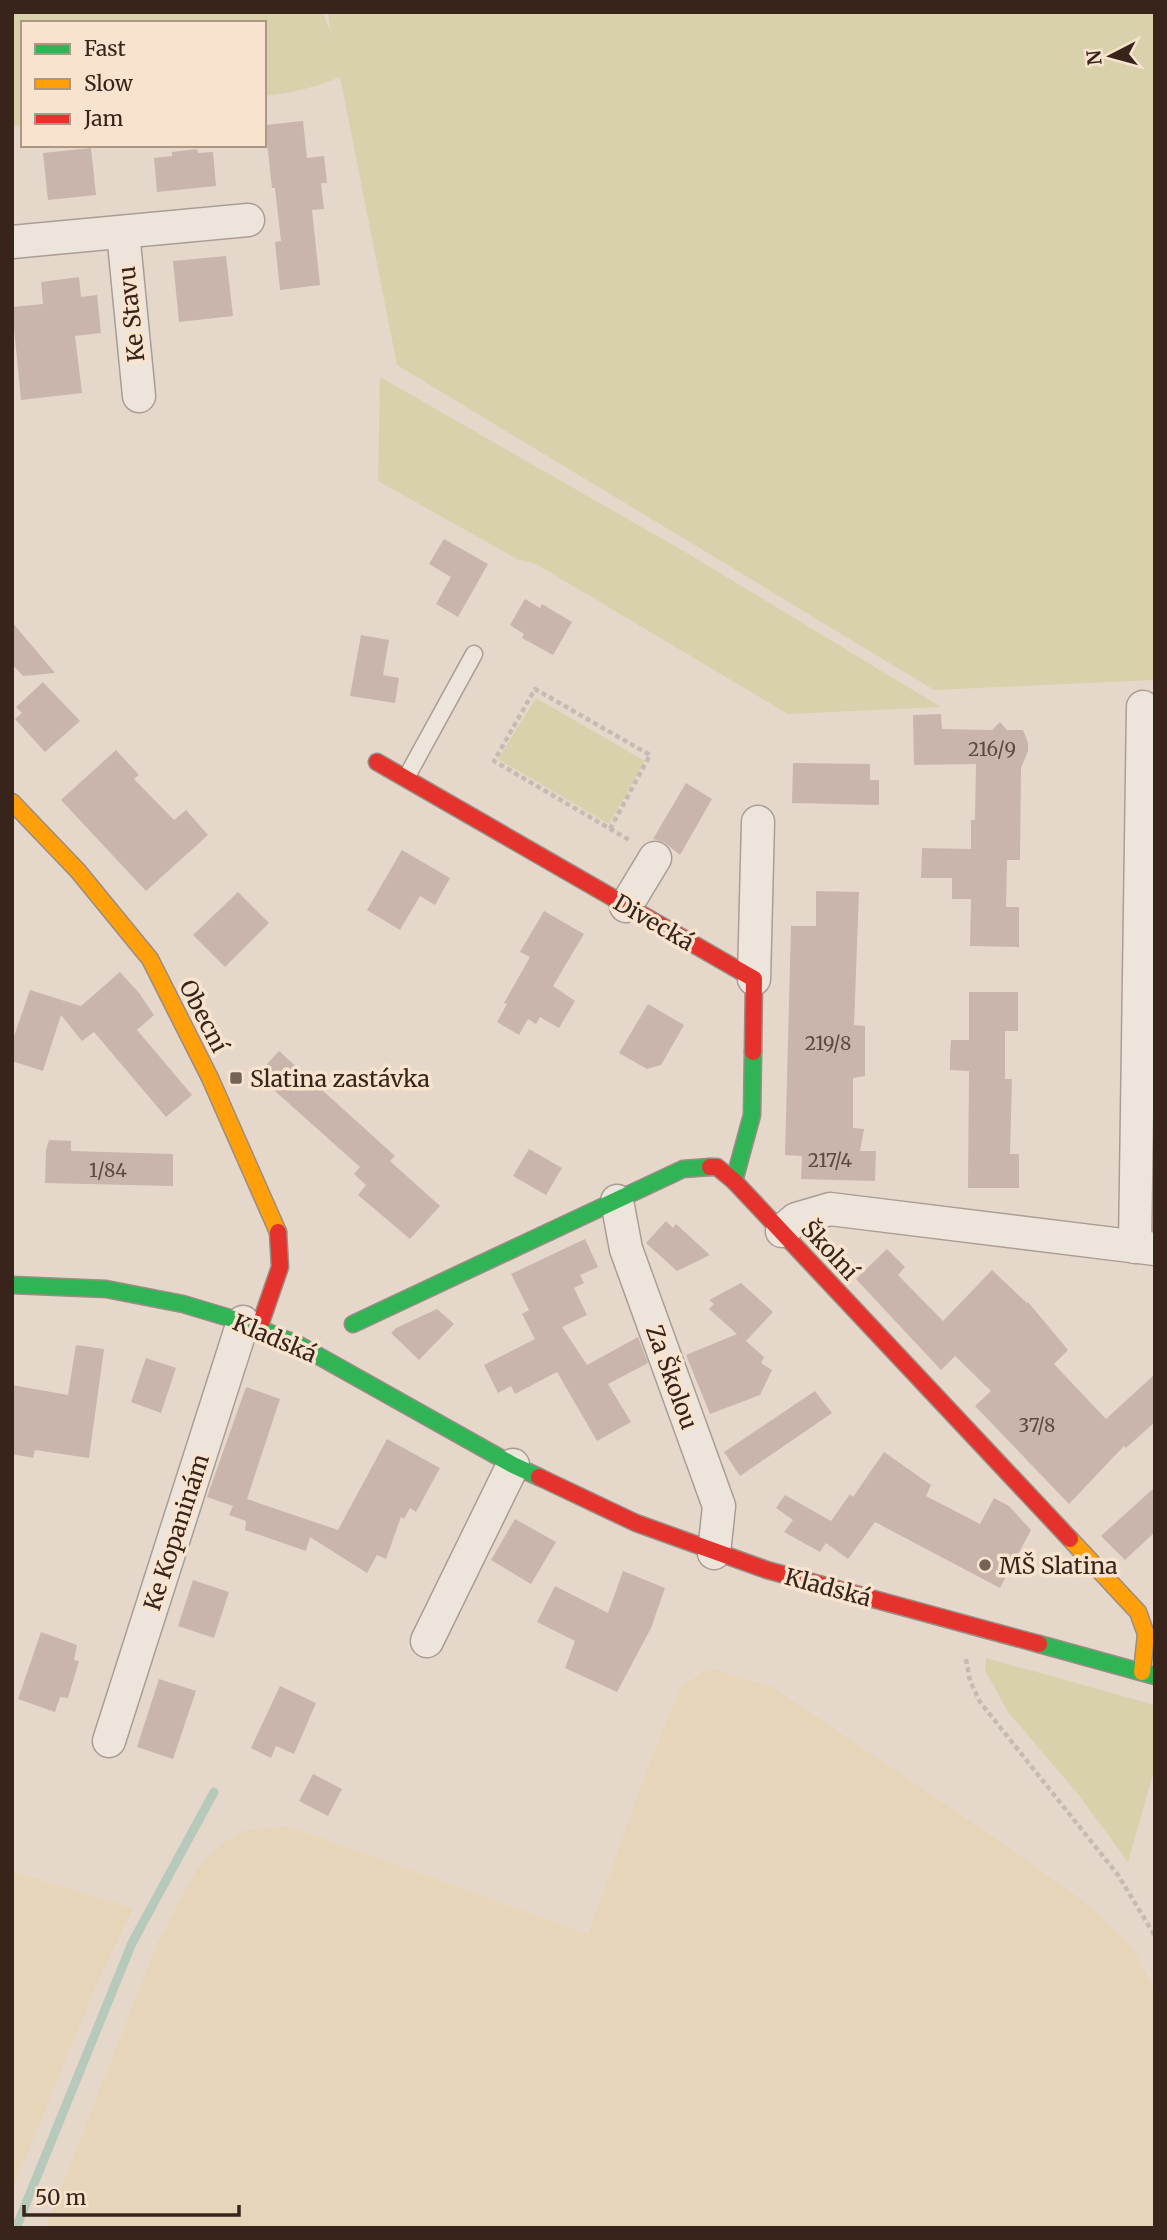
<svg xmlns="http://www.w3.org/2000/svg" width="1167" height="2240" font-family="Merriweather,serif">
<rect width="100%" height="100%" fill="#e5d8ca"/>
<g fill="#e6d5b9">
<path d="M709,1668L772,1687L991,1835L1075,1895L1095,1911L1132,1947L1155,1991V2228H45L158,1942L198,1867L221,1844L243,1831L289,1826L588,1934L649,1764L680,1688Z"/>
<path d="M12,1871L133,1908L99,1978L12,2191Z"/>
</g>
<g fill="#d9d1ab">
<path d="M12,12H323L331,34L328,12H1155V680L934,690L397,365L340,77C315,88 291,93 264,96V23H23V125L12,127Z"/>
<path d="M380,377L687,553L941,707L788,714L536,564L517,559L378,481Z"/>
<path d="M536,698L645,761L609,824L498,759Z"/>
<path d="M986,1658L1155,1705V1768L1128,1862L1078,1794L1008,1712L985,1670Z"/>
</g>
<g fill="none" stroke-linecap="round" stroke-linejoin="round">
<path stroke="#b6c9ba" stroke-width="9" d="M16,2228L132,1943L214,1792"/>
</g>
<g fill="#c9b5ab">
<path d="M303,121L307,158L324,156L327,183H321L324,209L312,210L320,285L280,290L275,242L281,241L275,188H272L265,125Z"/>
<path d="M91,148L96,195L48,200L43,153Z"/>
<path d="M197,149L198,153L213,152L216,186L157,192L154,158L172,156V152Z"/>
<path d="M226,256L233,316L179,322L173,261Z"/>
<path d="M79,277L81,297L97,295L101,333L75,336L82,393L21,400L12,307L43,304L41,282Z"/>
<path d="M444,539L488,564L458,617L436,604L451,577L429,564Z"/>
<path d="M525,599L540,608L542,604L572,622L553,655L522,638L524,634L510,625Z"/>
<path d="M12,622L55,673L23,676L12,664Z"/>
<path d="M361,635L389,640L383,675L399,678L395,703L350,696Z"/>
<path d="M43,682L80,721L45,752L15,719L22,713L16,707Z"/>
<path d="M941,714L942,729L992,730L1000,722L1007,730H1023L1028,743V751L1021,768L1020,860H1007L1006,907H1019V947L970,946L971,899H952V878H921L922,848L971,849V820H975L976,764L914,765L913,715Z"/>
<path d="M116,750L139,775L134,779L174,820L186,810L208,835L146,891L61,800Z"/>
<path d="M793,763L870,764V780H879V805L792,803Z"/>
<path d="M686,783L712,799L680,855L664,842L653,839Z"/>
<path d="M402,850L450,878L435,905L420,896L400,930L367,910Z"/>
<path d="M816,891L859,892L854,1025L865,1026V1076L853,1078V1128L864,1129L860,1151H876L875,1181L801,1179L802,1156L785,1155L791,926H816Z"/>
<path d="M238,892L269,923L225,967L193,935Z"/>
<path d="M544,911L584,934L553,986L575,1001L559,1028L540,1017L536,1024L528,1019L519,1035L497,1022L507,1004L504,1003L530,957L520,952Z"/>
<path d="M120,972L139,993L154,1015L137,1030L192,1095L166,1117L94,1032L82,1041L61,1015L43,1071L12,1061V1042L30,990L81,1006Z"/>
<path d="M969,992H1018V1031H1005V1079H1012L1010,1154H1019V1188H968L969,1071L950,1070V1055L951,1040H969Z"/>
<path d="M648,1004L684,1025L661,1065L647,1069L619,1053Z"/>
<path d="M279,1051L395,1156L390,1161L440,1206L410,1239L358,1195L366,1185L354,1174L360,1167L257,1075Z"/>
<path d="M49,1140L71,1141V1151L173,1154V1186L45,1183L46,1150Z"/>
<path d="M529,1149L562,1168L546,1195L513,1176Z"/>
<path d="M666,1221L673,1228L676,1224L710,1255L677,1271L646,1243Z"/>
<path d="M585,1239L598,1267L580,1275L584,1283L574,1288L587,1315L562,1327L587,1365L638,1337L648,1363L608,1384L631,1422L597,1441L557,1372L515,1394L511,1386L498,1393L484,1365L535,1339L522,1314L529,1310L511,1274Z"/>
<path d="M887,1249L905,1267L898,1275L943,1321L992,1270L1027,1303L1028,1302L1068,1350L1054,1364L1106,1419L1155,1374V1422L1126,1448L1124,1446L1069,1504L975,1406L991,1391L955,1356L941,1370L856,1279Z"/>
<path d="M741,1283L773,1312L746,1341L764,1357L761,1363L772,1370L760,1395L710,1414L686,1355L737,1334L709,1309L714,1304L709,1300Z"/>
<path d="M437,1309L454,1324L419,1360L391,1333L396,1328Z"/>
<path d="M76,1345L104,1349L89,1458L35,1450L33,1458L12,1454V1385L68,1395Z"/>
<path d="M146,1358L176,1368L161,1413L131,1402Z"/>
<path d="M246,1387L280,1399L247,1499L338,1530L387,1439L440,1468L416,1512L410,1508L404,1519L401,1517L386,1559L377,1555L367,1573L310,1537L306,1551L245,1530L246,1521L229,1515L233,1506L207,1497Z"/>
<path d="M815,1391L832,1413L740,1476L724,1452Z"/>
<path d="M884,1452L931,1485L926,1496L980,1524L994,1498L1009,1506L1031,1530L1000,1588L875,1522L848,1559L826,1543L820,1552L784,1532L793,1520L776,1508L785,1495L831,1521L850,1494L853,1497Z"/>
<path d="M1155,1487V1532L1125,1560L1101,1536Z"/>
<path d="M515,1519L556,1542L531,1584L491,1560Z"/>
<path d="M623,1571L665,1588L651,1628L617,1692L565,1668L575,1641L537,1622L555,1586L608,1613Z"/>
<path d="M193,1580L229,1592L214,1638L178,1626Z"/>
<path d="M41,1632L77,1645L74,1660L79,1661L68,1698L60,1697L55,1712L18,1699Z"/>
<path d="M159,1679L196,1691L173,1759L137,1747Z"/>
<path d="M280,1686L316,1703L294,1754L276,1746L271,1758L251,1748Z"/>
<path d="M313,1774L342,1789L328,1816L299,1801Z"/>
</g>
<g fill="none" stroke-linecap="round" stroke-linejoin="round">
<defs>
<path id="lane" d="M406,778L474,654"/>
<g id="street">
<path d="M123,232L139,396"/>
<path d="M12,242L248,220"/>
<path d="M626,906L655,858"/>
<path d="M754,979L758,822"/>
<path d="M617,1201L626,1249L719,1506L714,1553"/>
<path d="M782,1231L796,1219L830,1209L1155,1249"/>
<path d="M1135,1247L1143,707"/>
<path d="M427,1641L513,1465"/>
<path d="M109,1741L243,1322"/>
</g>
<g id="fast">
<path d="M734,1181L752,1115L753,1052"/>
<path d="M12,1285L106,1289L183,1304L243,1322L299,1345L513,1465L539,1477"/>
<path d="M353,1324L683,1169L710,1167"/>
<path d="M1039,1644L1155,1676"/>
</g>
<g id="slow">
<path d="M12,802L78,871L150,959L210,1078L278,1232"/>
<path d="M1070,1539L1138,1612L1146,1634L1142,1672"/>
</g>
<g id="jam">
<path d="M377,762L754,979L753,1052"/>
<path d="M710,1167H717L734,1181L1070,1539"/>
<path d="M259,1328L280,1267L278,1232"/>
<path d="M539,1477L636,1523L767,1570L1039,1644"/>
</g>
</defs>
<use href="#lane" stroke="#aa9d94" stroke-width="19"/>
<use href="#street" stroke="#aa9d94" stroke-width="35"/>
<use href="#fast" stroke="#998d84" stroke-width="19"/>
<use href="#slow" stroke="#998d84" stroke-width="19"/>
<use href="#jam" stroke="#998d84" stroke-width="19"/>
<g stroke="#c5bbb3" stroke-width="4.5" stroke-dasharray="5 3.5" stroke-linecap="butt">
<path d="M610,829L650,755L535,689L494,761L631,841"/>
<path d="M966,1659L970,1681L980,1702L1118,1875L1155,1936"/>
</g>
<use href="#lane" stroke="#ede5dc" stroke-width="16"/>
<use href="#street" stroke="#ede5dc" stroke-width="32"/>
<use href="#fast" stroke="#30b455" stroke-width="16"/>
<use href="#slow" stroke="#ff9f0a" stroke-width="16"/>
<use href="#jam" stroke="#e5322d" stroke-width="16"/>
</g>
<g fill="#756358" stroke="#f8e4ce" stroke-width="2.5">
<rect x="229" y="1071" width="14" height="14" rx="3.5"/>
<circle cx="985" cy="1565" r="7"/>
</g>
<g text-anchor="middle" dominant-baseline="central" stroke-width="7" stroke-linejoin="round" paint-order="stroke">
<g font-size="19" fill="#5d483f">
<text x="992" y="749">216/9</text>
<text x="828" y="1043">219/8</text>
<text x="830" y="1160">217/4</text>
<text x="108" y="1170">1/84</text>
<text x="1037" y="1425">37/8</text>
</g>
<g font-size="23" fill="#39241b" stroke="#f8e4ce">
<text transform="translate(131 314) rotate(-96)">Ke Stavu</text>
<text transform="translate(654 922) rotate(30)">Divecká</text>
<text transform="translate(204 1016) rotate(63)">Obecní</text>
<text transform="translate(830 1250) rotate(47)">Školní</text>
<text transform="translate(275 1338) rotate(23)">Kladská</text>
<text transform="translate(672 1377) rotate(70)">Za Školou</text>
<text transform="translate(176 1532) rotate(-72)">Ke Kopaninám</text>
<text transform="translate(828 1587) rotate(15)">Kladská</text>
</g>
<g font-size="23" fill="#39241b" stroke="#f8e4ce" text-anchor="start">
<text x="250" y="1078">Slatina zastávka</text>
<text x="999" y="1565">MŠ Slatina</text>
</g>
</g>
<rect width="1167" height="2240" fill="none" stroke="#39241b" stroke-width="28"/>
<rect x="21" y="21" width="245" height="126" fill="#f8e4ce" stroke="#ac9786" stroke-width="2"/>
<rect x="35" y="44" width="35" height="10" fill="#30b455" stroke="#ac9786" stroke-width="2"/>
<text x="84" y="56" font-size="21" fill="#39241b">Fast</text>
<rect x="35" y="79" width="35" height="10" fill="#ff9f0a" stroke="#ac9786" stroke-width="2"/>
<text x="84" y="91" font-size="21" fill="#39241b">Slow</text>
<rect x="35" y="114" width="35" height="10" fill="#e5322d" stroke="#ac9786" stroke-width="2"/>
<text x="84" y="126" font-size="21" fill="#39241b">Jam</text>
<g transform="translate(1111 56) rotate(264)" stroke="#f8e4ce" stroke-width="5" paint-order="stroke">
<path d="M0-5L12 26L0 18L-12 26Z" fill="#39241b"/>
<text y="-10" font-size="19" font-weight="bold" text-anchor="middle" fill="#39241b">N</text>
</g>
<path d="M24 2205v10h215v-10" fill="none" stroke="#39241b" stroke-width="3.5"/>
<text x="35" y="2205" font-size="21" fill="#39241b" stroke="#f8e4ce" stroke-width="5" paint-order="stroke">50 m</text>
</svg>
